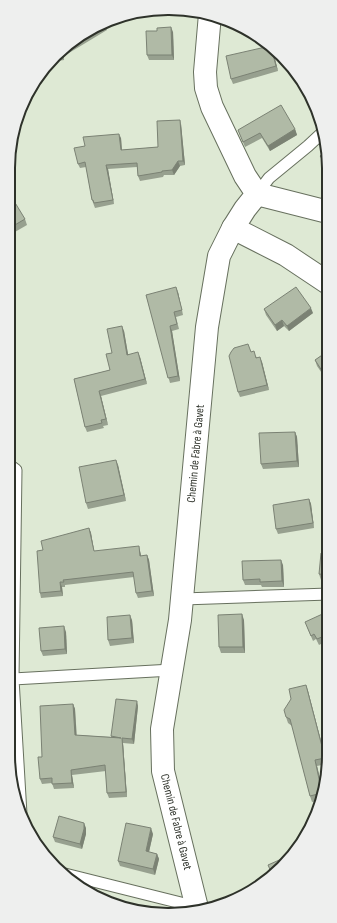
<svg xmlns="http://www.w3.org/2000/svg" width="337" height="923" font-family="'Sofia Sans Condensed',sans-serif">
<rect width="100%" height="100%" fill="#dee9d4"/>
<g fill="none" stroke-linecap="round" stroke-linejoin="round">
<defs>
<g id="lane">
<path d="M257,194L269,178L308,146L323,132"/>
<path d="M8,464L16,470L13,679"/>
<path d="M183,599L329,594"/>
<path d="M21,814L13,679L172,670"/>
<path d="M65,874L197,907"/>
</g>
<g id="street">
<path d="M257,194L328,212"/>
<path d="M233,228L286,255L328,283"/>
</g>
<g id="secondary">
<path id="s1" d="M198,912L163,771L162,729L180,620L207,327L219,256L233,228L245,209L257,194L245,176L212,107L206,88L205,72L210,14"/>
</g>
</defs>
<use href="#lane" stroke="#67705e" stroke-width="13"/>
<use href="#street" stroke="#67705e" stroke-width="24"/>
<use href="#secondary" stroke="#67705e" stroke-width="24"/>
<use href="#lane" stroke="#fff" stroke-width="11"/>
<use href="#street" stroke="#fff" stroke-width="22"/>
<use href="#secondary" stroke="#fff" stroke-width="22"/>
</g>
<g fill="#97a08f">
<path d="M105,25L107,30L64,56V60L52,62L88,29Z"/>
<path d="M157,31L173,32L174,60H149L147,55Z"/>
<path d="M273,51L278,71L233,84L231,79Z"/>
<path d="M181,124L185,165L180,166L174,175H164L163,177L140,181L138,176L137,167L108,169L114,204L95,208L92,200L86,167L80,168L78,164L121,138L122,150L158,147Z"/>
<path d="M295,129L297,135L270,151L262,138L245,147L238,130Z"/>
<path d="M328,150V168L322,161L320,156Z"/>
<path d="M8,205L25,219L27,225L8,236Z"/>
<path d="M178,292L183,315L176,317L179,329L172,331L180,381L170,383L146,295Z"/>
<path d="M264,309L313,313L289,331L284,326L277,331L266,315Z"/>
<path d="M124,331L128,354L140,357L147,384L101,396L108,425L103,426L104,428L87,432L85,427L74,379L110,370L112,353Z"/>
<path d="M328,351V382L317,366L315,360Z"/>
<path d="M251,352L262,362L269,390L240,397L238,392Z"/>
<path d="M328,423V438L325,432L323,427Z"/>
<path d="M295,432L297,437L299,467L263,469L261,464Z"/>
<path d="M118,465L126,501L88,509L86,503Z"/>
<path d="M309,499L311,504L314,528L278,534L276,529Z"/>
<path d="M89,528L91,533L94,551H140L141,556L147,555L149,560L154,596L138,598L136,593L134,577L65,585V587H62L63,596L41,598L40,593L43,550Z"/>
<path d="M329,554V581L321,580L319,574Z"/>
<path d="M283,565L284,587H262L261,585H245L243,580Z"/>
<path d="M329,611V640L319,645L316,639L313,641L307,627Z"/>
<path d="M132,620L134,643L110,646L108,640Z"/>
<path d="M244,620L245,653H221L219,647Z"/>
<path d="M66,632L67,654L43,656L41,651Z"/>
<path d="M306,685L308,691L327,764L317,766L324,795L323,796L322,800L312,802L310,796L292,726L288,723L286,717Z"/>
<path d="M73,704L75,709L76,735L111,737V736L138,706L134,744L123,743L127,797L109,798L107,793L106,771L72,775L74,788L54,789L52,783L42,784L40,779L42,757Z"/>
<path d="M86,828V834L82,849L55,842L53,837Z"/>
<path d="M153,834L149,852L157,854L159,859L155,875L120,866L118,861Z"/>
</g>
<g fill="#7b8274">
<path d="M171,27L173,32L174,60L172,55Z"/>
<path d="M271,47L273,51L278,71L276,66Z"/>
<path d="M180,120L181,124L185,165L183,161Z"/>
<path d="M295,129L297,135L270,151L268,146Z"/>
<path d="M119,134L121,138L122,154L121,150Z"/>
<path d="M178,161L180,166L174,175L172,170Z"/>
<path d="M106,165L108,169L114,204L113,200Z"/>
<path d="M176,287L178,292L183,315L182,310Z"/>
<path d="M311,308L313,313L289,331L287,326Z"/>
<path d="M282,320L284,326L277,331L275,325Z"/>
<path d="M122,326L124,331L129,360L127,355Z"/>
<path d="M170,326L172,331L180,381L178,376Z"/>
<path d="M138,352L140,357L147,384L145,379Z"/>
<path d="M260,357L262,362L269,390L267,385Z"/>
<path d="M99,391L101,396L108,425L106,419Z"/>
<path d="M295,432L297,437L299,467L297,461Z"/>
<path d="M116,460L118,465L126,501L124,495Z"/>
<path d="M309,499L311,504L314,528L313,523Z"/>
<path d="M89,528L91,533L95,556L94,551Z"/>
<path d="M139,546L142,561L140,556Z"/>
<path d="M147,555L149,560L154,596L152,591Z"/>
<path d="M281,560L283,565L284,587L282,581Z"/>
<path d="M60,582L62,587L63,596L61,591Z"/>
<path d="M242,614L244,620L245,653L243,647Z"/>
<path d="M130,615L132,620L134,643L132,638Z"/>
<path d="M64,626L66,632L67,654L65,649Z"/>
<path d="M306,685L308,691L327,764L325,758Z"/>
<path d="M137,701L138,706L134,744L132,739Z"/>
<path d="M73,704L75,709L77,740L75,735Z"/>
<path d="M122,738L123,743L127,797L126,792Z"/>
<path d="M315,760L317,766L324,796L322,793Z"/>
<path d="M71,770L72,775L74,788L72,783Z"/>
<path d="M84,823L86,828V834L82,849L80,844Z"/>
<path d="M151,828L153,834L148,856L146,851Z"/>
<path d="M157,854L159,859L155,875L153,869Z"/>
</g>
<g fill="#b0baa6" stroke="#7b8274">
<path d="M105,24V25L68,47L88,29Z"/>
<path d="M171,27L172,55H147L146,31H157V28Z"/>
<path d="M270,46L271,47L276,66L231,79L226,56Z"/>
<path d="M62,52L63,55L59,56Z"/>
<path d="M281,105L295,129L268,146L260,133L243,142L238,130Z"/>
<path d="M180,120L183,161H178L172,170L162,171V172L138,176L137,163L106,165L113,200L94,203L93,200H92L85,162L78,164L74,148L85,146L83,137L119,134L121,150L158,147L157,121Z"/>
<path d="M328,150V165L320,156Z"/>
<path d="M14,201L25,219L8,229V205Z"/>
<path d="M176,287L182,310L174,312L177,324L170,326L178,376L168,378L146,295Z"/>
<path d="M296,287L311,308L287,326L282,320L275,325L264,309Z"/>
<path d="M122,326L127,355L138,352L145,379L99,391L106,419L101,420L102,423L85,427L74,379L110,370L106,354L112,353L107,329Z"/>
<path d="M248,344L251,352L254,351L256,358L260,357L267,385L238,392L229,356L231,352L234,348Z"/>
<path d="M328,351V380L315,360Z"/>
<path d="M328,423V435L323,427Z"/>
<path d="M295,432L297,461L261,464L259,433Z"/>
<path d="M116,460L124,495L86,503L79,467Z"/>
<path d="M309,499L313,523L276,529L273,505Z"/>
<path d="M89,528L94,551L139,546L140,556L147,555L152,591L136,593L133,572L63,580L64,582H60L61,591L40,593L37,551L43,550L41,541Z"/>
<path d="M321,553L329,554V575L319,574Z"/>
<path d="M281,560L282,581L260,582V579L243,580L242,561Z"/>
<path d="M329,611V634L317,639L314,634L311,636L305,622Z"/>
<path d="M242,614L243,647H219L218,615Z"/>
<path d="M130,615L132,638L108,640L107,617Z"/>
<path d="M64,626L65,649L41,651L39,628Z"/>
<path d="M306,685L325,758L315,760L322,793L310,796L290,719L286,717L284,710L291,699L289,689Z"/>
<path d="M116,699L137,701L132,739L122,738L126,792L107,793L105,765L71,770L72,783L52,784V778L40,779L38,757H42L40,706L73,704L75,735L121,738L111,736Z"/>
<path d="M59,816L84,823V829L80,844L53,837Z"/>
<path d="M126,823L151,828L146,851L157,854L153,869L118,861Z"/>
<path d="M295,853L272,874L268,865Z"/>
</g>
<g text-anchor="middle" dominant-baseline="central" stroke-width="4" stroke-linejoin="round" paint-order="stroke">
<g font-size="12" fill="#2e322a" stroke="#fff">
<text stroke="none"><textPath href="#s1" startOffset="465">Chemin de Fabre à Gavet</textPath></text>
<text transform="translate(176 822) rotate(76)">Chemin de Fabre à Gavet</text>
</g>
</g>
<path d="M0 0H337V923H0ZM168 15H169A153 153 0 0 1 322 168V755A153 153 0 0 1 169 908H168A153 153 0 0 1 15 755V168A153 153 0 0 1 168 15Z" fill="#eeefee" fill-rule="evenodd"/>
<path fill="none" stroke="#2e322a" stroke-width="2" d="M168 15H169A153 153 0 0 1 322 168V755A153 153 0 0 1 169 908H168A153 153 0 0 1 15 755V168A153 153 0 0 1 168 15Z"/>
</svg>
